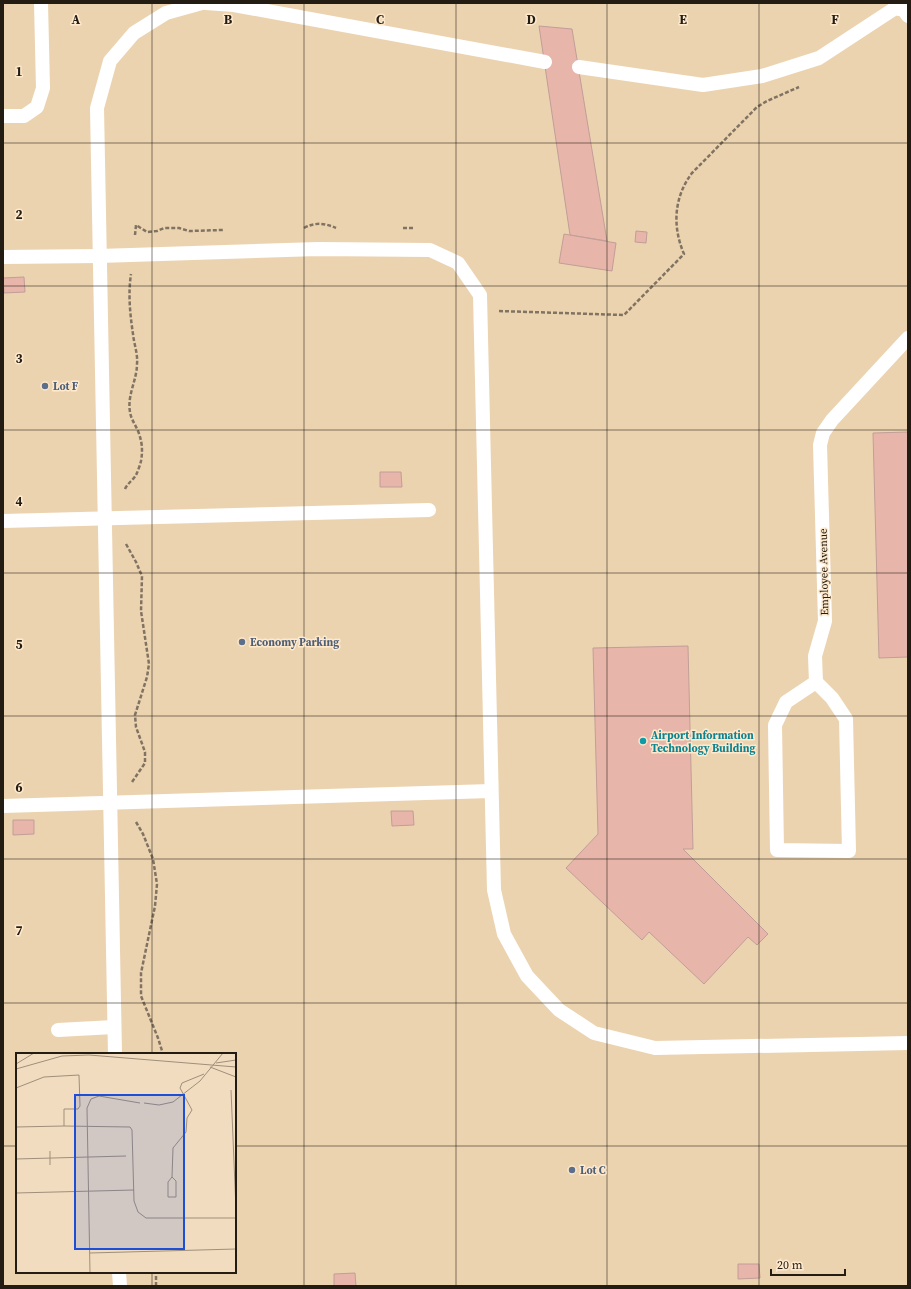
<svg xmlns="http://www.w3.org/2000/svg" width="911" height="1289" font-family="'Source Serif 4',serif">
<rect width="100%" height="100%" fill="#f1dcc0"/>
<path fill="#ecd3b0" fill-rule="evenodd" d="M3,3H908V1286H3ZM17,1054H235V1272H17Z"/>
<g fill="#e8b5aa" stroke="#c19e97">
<path d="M539,26L572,29L607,241L570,235Z"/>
<path d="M636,231L647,232L646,243L635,242Z"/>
<path d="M564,234L616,243L612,271L559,263Z"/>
<path d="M24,277L25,292L4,293L3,278Z"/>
<path d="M908,432V657L879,658L873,433Z"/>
<path d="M380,472H401L402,487H380Z"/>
<path d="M688,646L693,849H683L768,934L757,945L748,937L704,984L649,932L642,940L566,868L598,834L593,648Z"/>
<path d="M391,811H413L414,825L392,826Z"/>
<path d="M13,820H34V834L13,835Z"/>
<path d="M738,1264H759L760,1278L738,1279Z"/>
<path d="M355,1273L356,1286H334V1274Z"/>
</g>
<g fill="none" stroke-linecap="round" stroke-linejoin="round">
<g stroke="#807361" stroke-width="2.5" stroke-dasharray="4 2" stroke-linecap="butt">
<path d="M304,228C315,222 325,223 336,228"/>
<path d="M403,228H414"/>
<path d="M135,235L136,225L147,232L157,231L164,228H179L189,231L223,230"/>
<path d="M499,311L624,315L684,254C672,226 674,197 692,173L757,107L767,101L799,87"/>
<path d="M125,489C127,484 133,480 136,475C138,471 140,465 141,461C143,450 142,441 138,431C135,424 131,419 130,412C127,395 137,380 137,364C138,354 134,344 133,334C130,314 128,294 131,274"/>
<path d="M126,544L136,562L142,576L141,611L149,664L147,677L135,715L136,727L145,752V763L132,782"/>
<path d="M136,822L143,834L153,859L157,884L155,906L141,973V996L158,1038L163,1054"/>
<path d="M156,1286V1272"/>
</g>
<g stroke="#fff" stroke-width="14">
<path d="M206,3L234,5L545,62"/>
<path d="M579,67L703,85L762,76L819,58L900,5L908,16"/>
<path d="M3,116H24L37,107L43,88L41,3"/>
<path d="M3,257L99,256L318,249L430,250L458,263L480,295L494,890L504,934L527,976L559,1010L594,1033L655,1048L908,1043"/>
<path d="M3,521L429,510"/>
<path d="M816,682L786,702L775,725L777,850L849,851L846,719L832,698L816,682L815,656L825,621L820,445L823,433L832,420L908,338"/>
<path d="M3,806L491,791"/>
<path d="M58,1030L114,1027"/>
<path d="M115,1054L97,108L110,61L134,33L166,13L202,3"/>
<path d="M119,1272L120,1286"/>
</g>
<path stroke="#fff" stroke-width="22" d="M899,3L900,5L903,3"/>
</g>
<path fill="none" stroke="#231c12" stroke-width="1" stroke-opacity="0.55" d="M152,3V1054M304,3V1286M456,3V1286M607,3V1286M759,3V1286M3,143H908M3,286H908M3,430H908M3,573H908M3,716H908M3,859H908M3,1003H908M3,1146H17M235,1146H908M152,1272V1286"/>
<g fill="#5c6f8a" stroke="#fee9cd" stroke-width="1.5">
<circle cx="45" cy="386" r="4"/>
<circle cx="242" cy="642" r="4"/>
<circle cx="572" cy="1170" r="4"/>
</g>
<circle fill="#0f9aa8" stroke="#fee9cd" stroke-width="1.5" cx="643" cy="741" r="4"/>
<g text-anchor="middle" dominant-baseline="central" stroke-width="3" stroke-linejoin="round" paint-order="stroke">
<g font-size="11" font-weight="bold" fill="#4e5e75" stroke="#fee9cd" text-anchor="start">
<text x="53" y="386">Lot F</text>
<text x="250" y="642">Economy Parking</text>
<text x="580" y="1170">Lot C</text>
</g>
<g font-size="11" fill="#231c12" stroke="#fee9cd">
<text transform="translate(824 572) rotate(-91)">Employee Avenue</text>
</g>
<g font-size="11" font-weight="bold" fill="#0d838f" stroke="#fee9cd" text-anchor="start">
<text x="651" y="735">Airport Information<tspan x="651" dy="13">Technology Building</tspan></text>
</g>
</g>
<g transform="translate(16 1053)">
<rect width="220" height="220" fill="#f1dcc0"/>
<path fill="none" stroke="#9f8f7a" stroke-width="1" d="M200,10L220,7M0,11L18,0M194,14L220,24M0,16L46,3L73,2L220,14M0,35L28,24L63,22L64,53L62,56H48V73L114,74L116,77L118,148L122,159L130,165H220M215,37L220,157M128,50L143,52L157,49L184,28L207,0M0,74L48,73M34,98V112M0,106L110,103M156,124L152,129V144H160V128L156,124L157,95L170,79L171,65L176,57L164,35L166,30L188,21M0,140L118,137M74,200L220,196M74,220L71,55L75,46L83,43L124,50"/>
<path fill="#1d4ed8" fill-opacity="0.15" stroke="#1d4ed8" stroke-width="2" d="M59,42H168V196H59Z"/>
<rect width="220" height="220" fill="none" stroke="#231c12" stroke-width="2"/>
</g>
<g font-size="13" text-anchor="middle" font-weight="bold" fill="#231c12" stroke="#fee9cd" stroke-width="3" stroke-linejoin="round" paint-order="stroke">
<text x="76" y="24">A</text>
<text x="228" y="24">B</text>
<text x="380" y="24">C</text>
<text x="531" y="24">D</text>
<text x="683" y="24">E</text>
<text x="835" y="24">F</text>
<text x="19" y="76">1</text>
<text x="19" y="219">2</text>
<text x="19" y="363">3</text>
<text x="19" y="506">4</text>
<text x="19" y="649">5</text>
<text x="19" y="792">6</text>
<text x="19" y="935">7</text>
</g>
<rect width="911" height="1289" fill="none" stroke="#231c12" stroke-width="8"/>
<path d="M771 1269v6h74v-6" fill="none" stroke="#231c12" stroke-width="2"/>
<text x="777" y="1269" font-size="12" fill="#231c12" stroke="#fee9cd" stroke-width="3" paint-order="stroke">20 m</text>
</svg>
